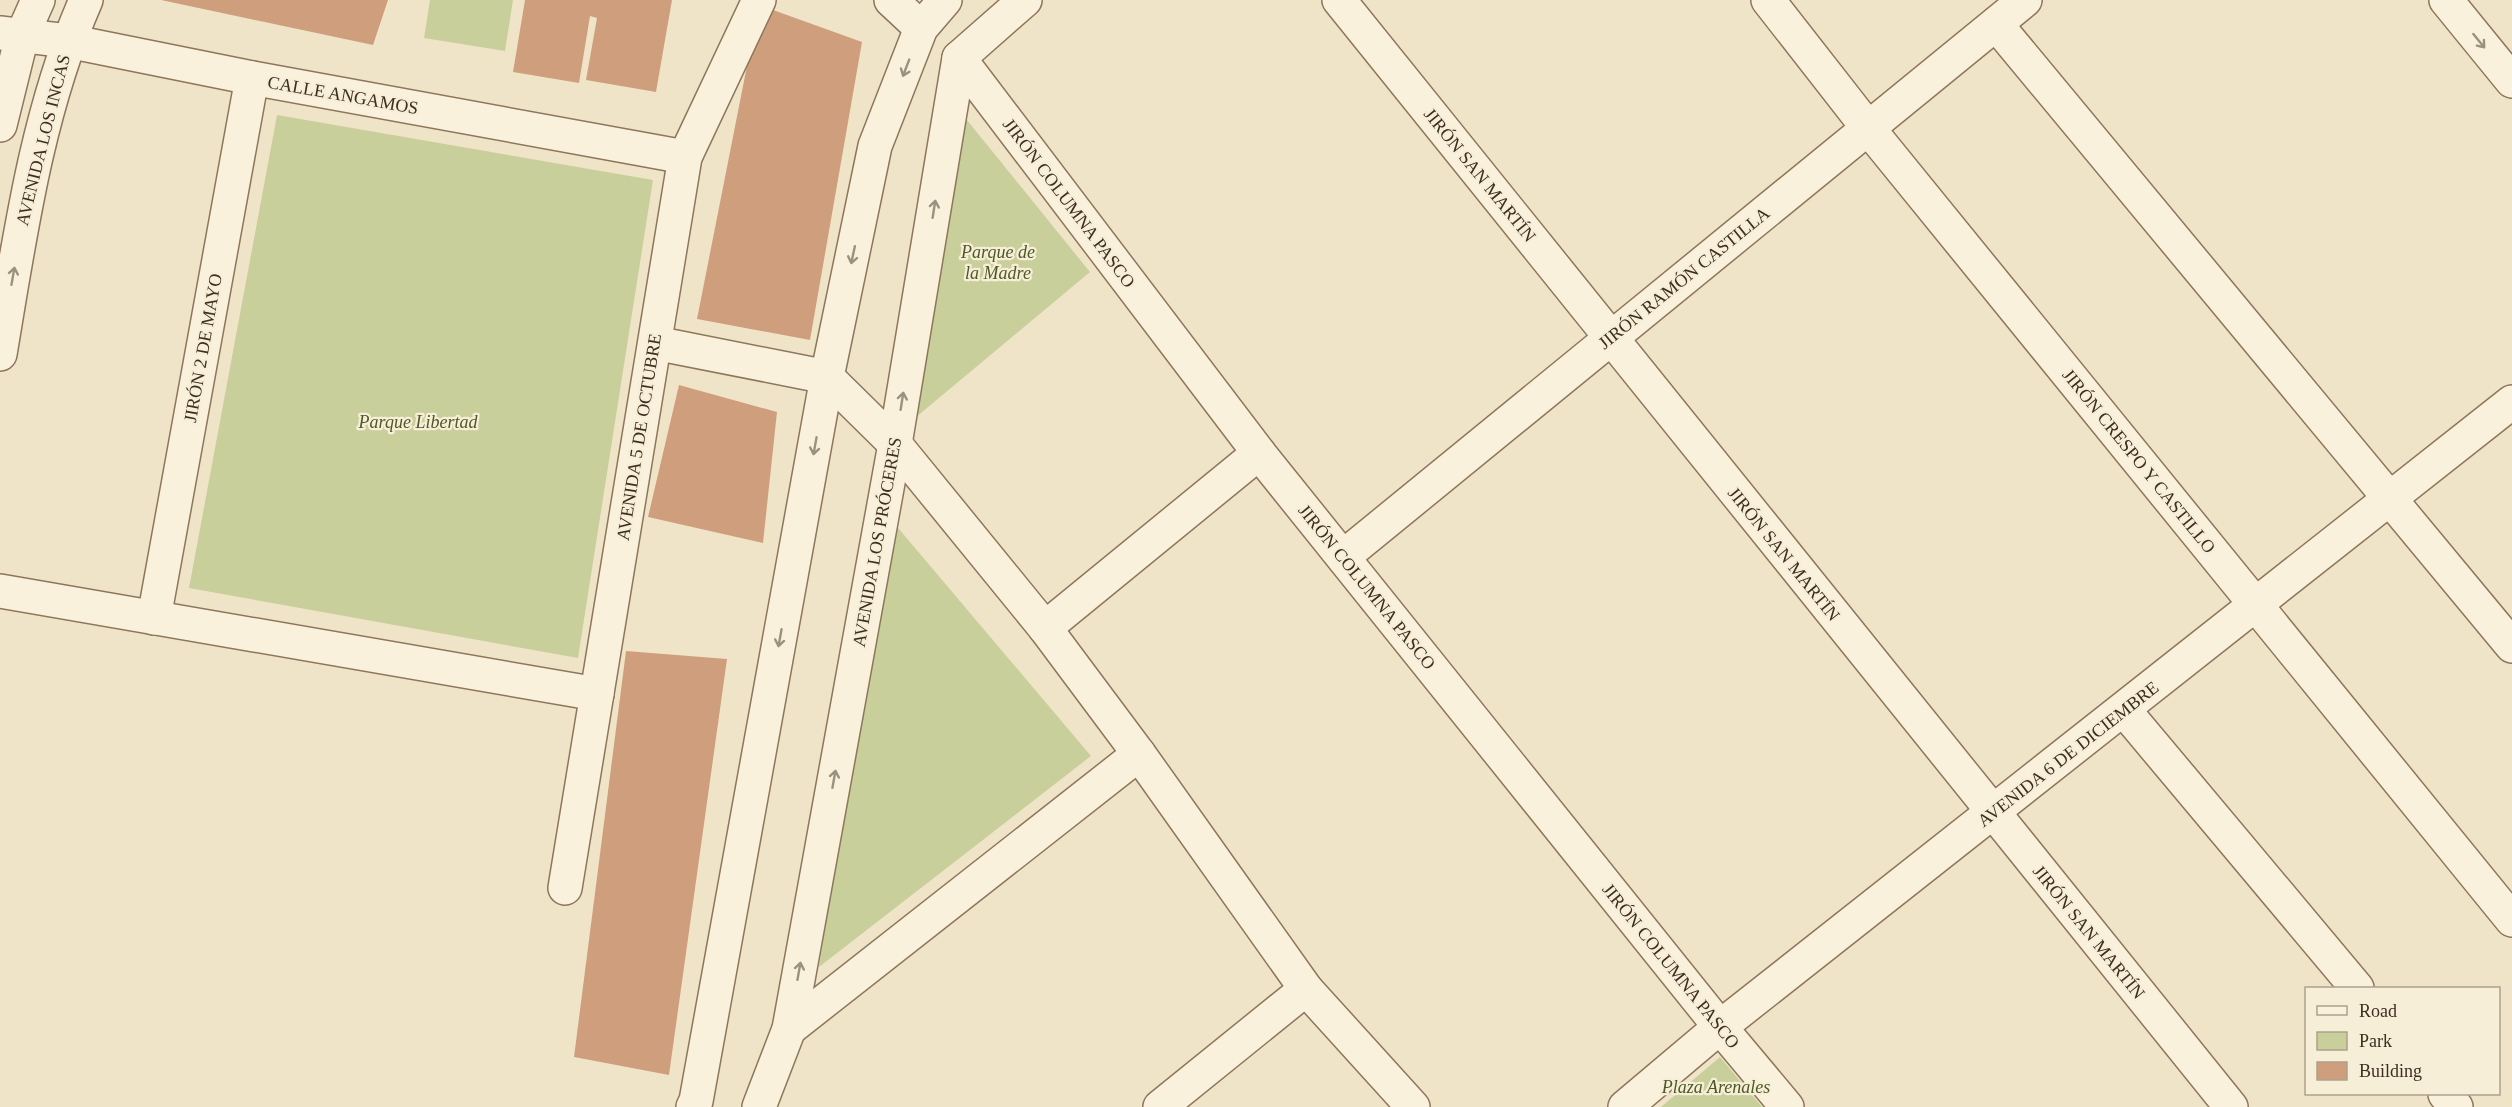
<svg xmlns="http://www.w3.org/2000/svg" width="2512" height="1107" font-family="'Times New Roman',serif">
<rect width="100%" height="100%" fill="#f0e4c8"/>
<g fill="#c9cf9b">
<path d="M430,0H513L505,51L424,38Z"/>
<path d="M958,109L1090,272L903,428Z"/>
<path d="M277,115L653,180L578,658L189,588Z"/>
<path d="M888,516L1091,756L819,967Z"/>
<path d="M1720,1057L1762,1107H1661Z"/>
</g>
<g fill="#cf9f7d">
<path d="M161,0H388L373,45Z"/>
<path d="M525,0H672L656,92L586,80L597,18L590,16L579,83L513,72Z"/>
<path d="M759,5L862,42L810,340L697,319Z"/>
<path d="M679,385L777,412L763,543L648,517Z"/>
<path d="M626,651L727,659L669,1075L574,1057Z"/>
</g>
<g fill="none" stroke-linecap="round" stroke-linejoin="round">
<defs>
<g id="minor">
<path d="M891,0L921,28"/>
<path d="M1339,0L2231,1107"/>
<path d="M1768,0L1868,128L2512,920"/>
<path d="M2446,0L2512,81"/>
<path d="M1996,24L2512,646"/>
<path d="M0,33L68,41L252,78L685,157"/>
<path d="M959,58L1259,453L1720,1027L1787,1107"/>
<path d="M0,125L22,36L38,0"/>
<path d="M655,343L827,377L895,444L1045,628L1139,754L1306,989L1413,1107"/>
<path d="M0,354C20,235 37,112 86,0"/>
<path d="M1343,557L2025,0"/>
<path d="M0,591L597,694"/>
<path d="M154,618L252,78"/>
<path d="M1045,628L1259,453"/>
<path d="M2124,710L2357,988"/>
<path d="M565,888L685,157L759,0"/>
<path d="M789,1029L1139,754"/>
<path d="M2445,1094L2456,1107"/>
<path d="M693,1107L696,1101L827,377L875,146L921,28L945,0"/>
<path d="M759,1107L789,1029L895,444L959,58L1025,0"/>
<path d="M1160,1107L1306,989"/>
<path d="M1625,1107L1720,1027L2512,402"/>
</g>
</defs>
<use href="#minor" stroke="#8d765c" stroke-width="36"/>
<use href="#minor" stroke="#faf1dc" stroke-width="33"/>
</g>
<defs><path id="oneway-shaft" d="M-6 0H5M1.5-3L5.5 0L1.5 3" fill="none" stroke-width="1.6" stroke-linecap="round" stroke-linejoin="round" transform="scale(1.5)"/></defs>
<g stroke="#9c907e">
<use href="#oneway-shaft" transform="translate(2479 41) rotate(51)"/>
<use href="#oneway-shaft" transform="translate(906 68) rotate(111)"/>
<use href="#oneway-shaft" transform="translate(934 209) rotate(-81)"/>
<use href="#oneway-shaft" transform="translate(853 255) rotate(102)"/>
<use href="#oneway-shaft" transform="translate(13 276) rotate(-80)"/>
<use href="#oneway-shaft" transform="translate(902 401) rotate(-81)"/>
<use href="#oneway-shaft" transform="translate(815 446) rotate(100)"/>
<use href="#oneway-shaft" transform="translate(780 638) rotate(100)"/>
<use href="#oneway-shaft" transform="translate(834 779) rotate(-80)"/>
<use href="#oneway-shaft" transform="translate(799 971) rotate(-80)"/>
</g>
<g text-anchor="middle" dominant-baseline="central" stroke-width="4.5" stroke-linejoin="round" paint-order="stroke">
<g font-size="18" fill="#3d2e20" stroke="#f7eed8">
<text transform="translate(343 95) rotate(10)">CALLE ANGAMOS</text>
<text transform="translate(43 140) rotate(-76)">AVENIDA LOS INCAS</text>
<text transform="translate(1480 175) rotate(51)">JIRÓN SAN MARTÍN</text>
<text transform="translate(1069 203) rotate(53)">JIRÓN COLUMNA PASCO</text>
<text transform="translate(1684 278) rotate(-39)">JIRÓN RAMÓN CASTILLA</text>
<text transform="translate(203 348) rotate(-80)">JIRÓN 2 DE MAYO</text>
<text transform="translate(639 437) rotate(-81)">AVENIDA 5 DE OCTUBRE</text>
<text transform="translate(2139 461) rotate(51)">JIRÓN CRESPO Y CASTILLO</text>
<text transform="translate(877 542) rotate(-80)">AVENIDA LOS PRÓCERES</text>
<text transform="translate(1784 554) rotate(51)">JIRÓN SAN MARTÍN</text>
<text transform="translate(1367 587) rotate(51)">JIRÓN COLUMNA PASCO</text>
<text transform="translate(2068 754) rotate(-38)">AVENIDA 6 DE DICIEMBRE</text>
<text transform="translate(2089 932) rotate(51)">JIRÓN SAN MARTÍN</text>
<text transform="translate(1671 966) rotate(51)">JIRÓN COLUMNA PASCO</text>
</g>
<g font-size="18" font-style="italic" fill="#4d5a26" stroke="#f7eed8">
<text x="998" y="252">Parque de<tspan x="998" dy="21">la Madre</tspan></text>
<text x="418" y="422">Parque Libertad</text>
<text x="1716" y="1087">Plaza Arenales</text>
</g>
</g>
<rect x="2305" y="987" width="195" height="108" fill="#f7eed8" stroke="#ada18e" stroke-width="1.5"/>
<rect x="2317" y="1006" width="30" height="9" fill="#faf1dc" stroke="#ada18e" stroke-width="1.5"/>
<text x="2359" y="1017" font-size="18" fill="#3d2e20">Road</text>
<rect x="2317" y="1032" width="30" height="18" fill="#c9cf9b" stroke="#ada18e" stroke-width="1.5"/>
<text x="2359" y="1047" font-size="18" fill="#3d2e20">Park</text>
<rect x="2317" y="1062" width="30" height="18" fill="#cf9f7d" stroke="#ada18e" stroke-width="1.5"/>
<text x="2359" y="1077" font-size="18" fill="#3d2e20">Building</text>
</svg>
